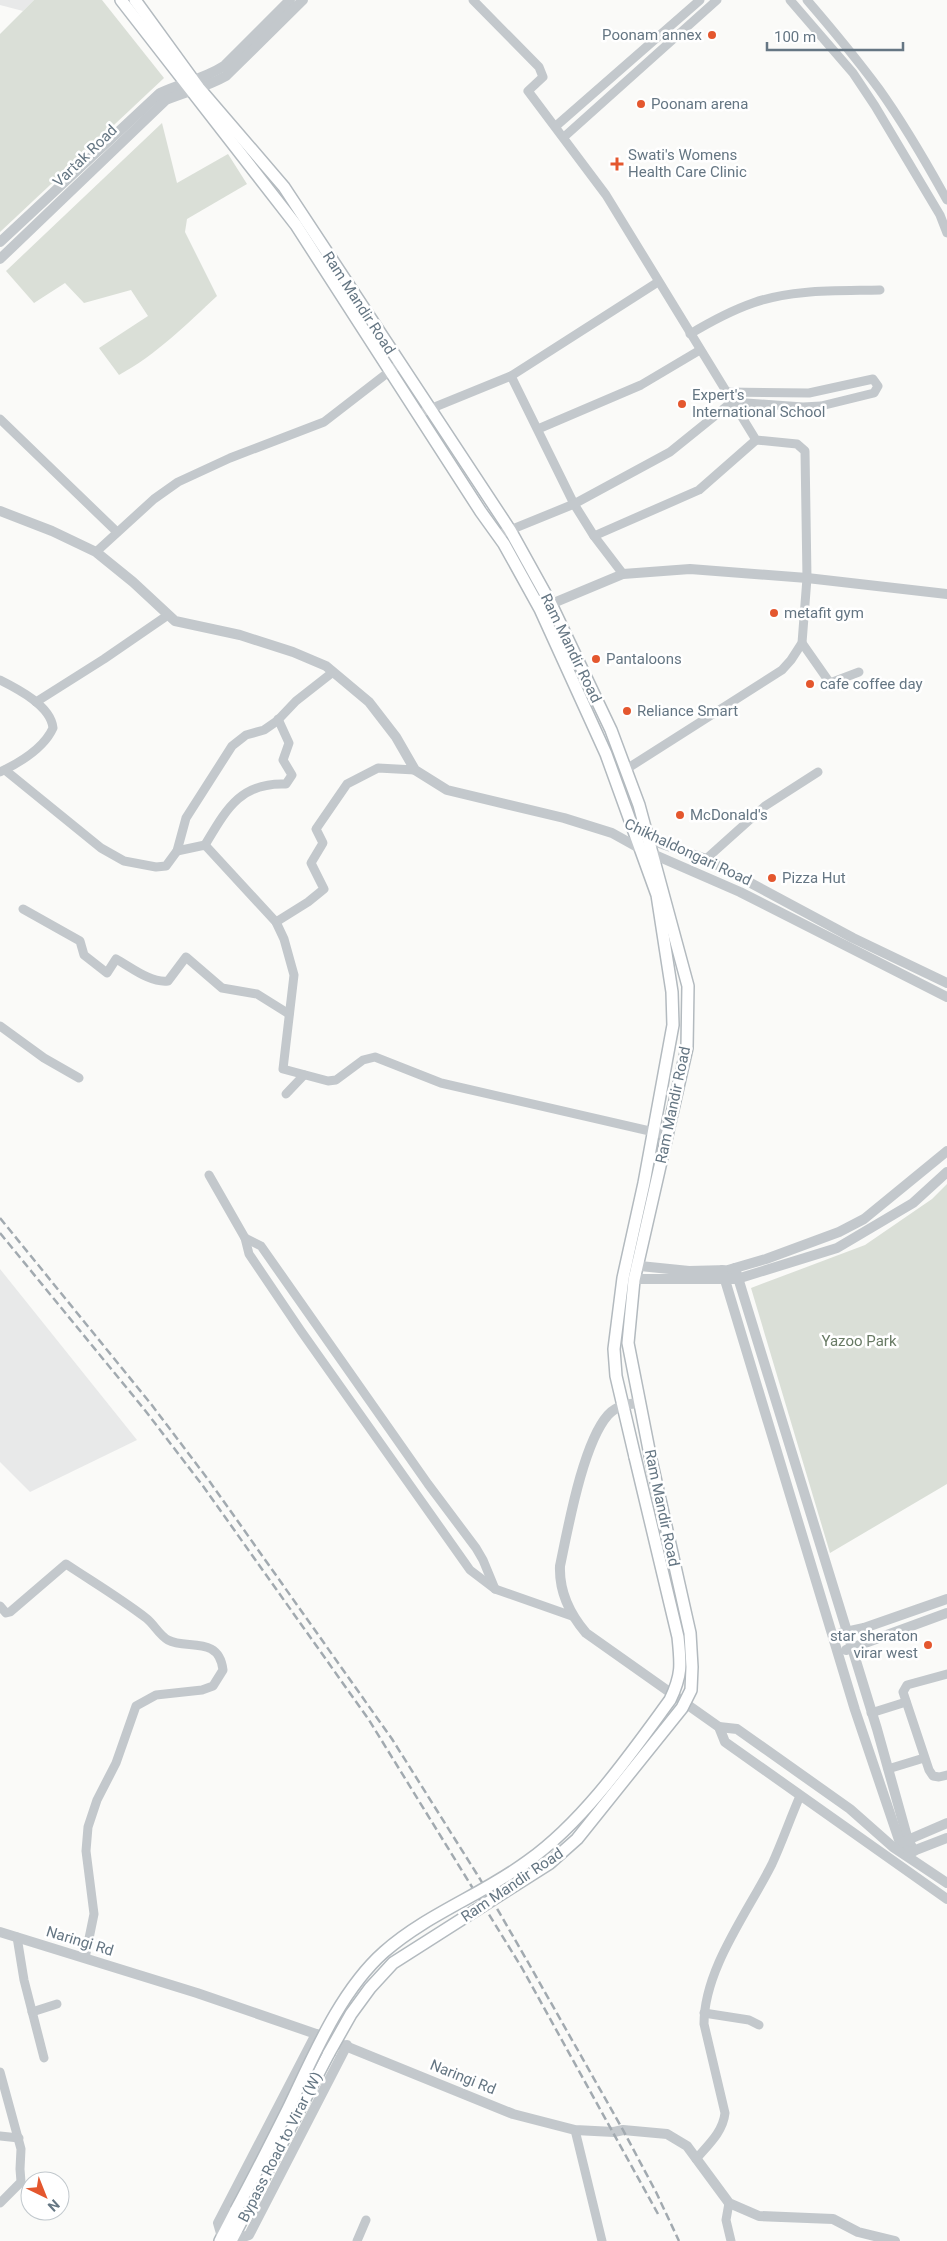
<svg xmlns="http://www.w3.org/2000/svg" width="947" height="2241" font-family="Roboto,sans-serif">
<rect width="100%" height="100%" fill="#fafaf8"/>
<g fill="#e8e9e9">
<path d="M0,0H34L23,11L0,5Z"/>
<path d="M0,1269L137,1440L30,1492L0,1462Z"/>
</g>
<g fill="#dadfd7">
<path d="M34,0H102L164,78L0,232V34Z"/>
<path d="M162,123L177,183L228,154L247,184L187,219L185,232L217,296C187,324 156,355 119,375L99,348L148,316L131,290L84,303L65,283L34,303L6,271Z"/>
<path d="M947,1184V1484L830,1553L751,1288L865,1245L932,1199Z"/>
</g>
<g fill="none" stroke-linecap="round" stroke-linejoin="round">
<defs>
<g id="secondary">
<path d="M121,0L296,225L481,512L504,544L540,609L606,754L657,895L672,992L673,1025L644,1183L623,1278L614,1349L616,1376L635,1457"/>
<path d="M135,0L199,88L284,187L510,530L551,604L611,730L639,805L688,986L687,1048L634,1280L628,1343L650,1455"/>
<path d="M220,2241L236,2210"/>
<path d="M231,2241L329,2053"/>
</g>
</defs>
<use href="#secondary" stroke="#b3babf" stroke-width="14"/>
<g stroke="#c3c8cc" stroke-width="9">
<path d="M473,0L539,67L543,77L528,91L606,195L756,440L797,444L805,451L807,578L802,643L791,660L782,670L625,770"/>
<path d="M790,0L853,73L875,106L940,215L947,233"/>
<path d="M807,0C832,29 856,58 879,89C904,124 926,162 947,200"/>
<path d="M556,126L700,0"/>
<path d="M564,137L717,0"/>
<path d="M690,334C710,322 730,311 753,303C792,289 838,291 880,290"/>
<path d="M511,376L574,504L594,536L623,574"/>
<path d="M425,411L511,376L658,282"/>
<path d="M0,419L117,532"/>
<path d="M538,429L641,385L700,350"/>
<path d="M498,535L574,504L670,452L732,402L803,407L821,406L874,393L878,386L873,379L809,393L726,392"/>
<path d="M594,536L699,490L756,440"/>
<path d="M96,552L154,499L178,482L230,458L324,422L399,364"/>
<path d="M802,643L830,683L859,672"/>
<path d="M0,680C18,689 51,706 53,728C44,748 19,763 0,772"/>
<path d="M36,702L104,659L168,615"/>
<path d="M5,770L101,848L124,861L156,867L166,866L177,851L186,818L232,746L246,735L264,730L277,721L296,701L333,672"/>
<path d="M205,845C226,810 240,782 286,784L292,775L283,760L289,743L278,719"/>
<path d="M177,851L205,845L276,922L284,939L294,975L283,1069L328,1081L336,1080L363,1060L375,1057L441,1083L667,1135"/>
<path d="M706,859L765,806L818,772"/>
<path d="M23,909L80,941L84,955L107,973L116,959C131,967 150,983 168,981L186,957L222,988L257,994L289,1014"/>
<path d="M276,922L308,902L324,889L311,863L323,843L316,829L347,784L378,768L415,770"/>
<path d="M0,1026L44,1058L79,1078"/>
<path d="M286,1094L304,1075"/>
<path d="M209,1175L245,1238L249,1254L301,1331L470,1570L495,1589L572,1616"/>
<path d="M245,1238L261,1246L428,1484L476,1548L483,1560L495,1589"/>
<path d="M0,1606L6,1613L10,1612L66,1564C93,1582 120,1598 146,1618C154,1624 159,1635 168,1640C186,1650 219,1635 223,1670L213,1686L202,1690L156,1695L136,1706L116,1763L97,1800L88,1827L86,1851L94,1914L85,1958"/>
<path d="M947,1674L907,1685L903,1692L929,1770L933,1776L939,1777L947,1775"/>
<path d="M871,1713L906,1702"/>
<path d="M888,1769L924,1758"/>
<path d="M17,1937L24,1980L44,2058"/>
<path d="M32,2012L57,2004"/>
<path d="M704,2013L749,2020L759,2025"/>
<path d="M0,2072L21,2149L20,2169L21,2182L0,2203"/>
<path d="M575,2130L602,2241"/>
<path d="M0,2136L19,2138"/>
<path d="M696,2159C708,2145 723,2132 725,2113L704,2024C704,1969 748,1912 772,1864C782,1842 790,1819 800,1796"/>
<path d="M729,2203L726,2220L731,2241"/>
<path d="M357,2241L366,2220"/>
</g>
<g stroke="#c3c8cc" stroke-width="10">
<path d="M0,242L160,93C181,83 204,79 224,66L290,0"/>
<path d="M0,259L166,100C185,92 207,87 226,76L303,0"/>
<path d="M0,511L52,531L96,552L133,582L175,621L240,635L293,652L326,666L369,702L396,737L415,770L447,790L564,818L612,833L639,848L740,892L947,997"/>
<path d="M551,604L623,574L690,569L807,578L947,594"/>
<path d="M642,837L706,859L853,938L947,983"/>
<path d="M630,1265L689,1271L728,1270L766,1259L839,1232L864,1219L947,1151"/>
<path d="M735,1268L877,1729L908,1840L914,1851"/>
<path d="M722,1270L855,1710L900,1843L908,1853"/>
<path d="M628,1279H737L837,1248L913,1203L947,1172"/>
<path d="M639,1403C627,1404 616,1406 608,1415C583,1443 568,1528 560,1566C559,1592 569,1613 586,1633L719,1727L725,1742L947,1899"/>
<path d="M841,1633L864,1628L947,1599"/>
<path d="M846,1650L947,1613"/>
<path d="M719,1727L737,1729L850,1809L893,1847L947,1883"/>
<path d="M903,1842L947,1823"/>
<path d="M908,1853L947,1838"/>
<path d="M0,1932L197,1993L316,2034L513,2114L575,2130L614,2132L623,2130L667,2134L687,2146L729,2203L759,2216L833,2219L858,2232L895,2241"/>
<path d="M222,2237L218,2223L316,2034"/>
<path d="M232,2241L249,2235L347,2045"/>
</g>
<use href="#secondary" stroke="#fff" stroke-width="11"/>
<g stroke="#a2aab0" stroke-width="2.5" stroke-dasharray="8 4" stroke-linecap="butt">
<path d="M0,1218L151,1404L210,1482L392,1739L480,1879L529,1964L623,2130L656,2192L679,2241"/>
<path d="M0,1233L144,1409L203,1486L369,1720L522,1968L658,2214"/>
</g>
<defs>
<g id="secondary-bridge">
<path d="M329,2053L351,2014L370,1988L393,1963L550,1863L577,1839L682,1708L691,1690L692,1667L690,1633L650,1455"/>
<path d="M236,2210C254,2177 271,2143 288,2109C313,2057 340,1991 384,1952C427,1914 482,1895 528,1861C584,1821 629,1756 670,1700C682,1675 681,1665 678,1637L635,1457"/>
</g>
</defs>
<use href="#secondary-bridge" stroke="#b3babf" stroke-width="14" stroke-linecap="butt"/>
<use href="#secondary-bridge" stroke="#fff" stroke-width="11"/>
</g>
<g fill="#e4572e" stroke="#fff" stroke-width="2">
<circle cx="712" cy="35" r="5"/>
<circle cx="641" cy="104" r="5"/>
<path d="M614.5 156.5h5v5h5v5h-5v5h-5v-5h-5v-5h5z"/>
<circle cx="682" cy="404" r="5"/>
<circle cx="774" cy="613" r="5"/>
<circle cx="596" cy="659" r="5"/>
<circle cx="810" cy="684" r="5"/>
<circle cx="627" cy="711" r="5"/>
<circle cx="680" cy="815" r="5"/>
<circle cx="772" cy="878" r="5"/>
<circle cx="928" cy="1645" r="5"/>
</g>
<g text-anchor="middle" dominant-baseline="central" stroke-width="5" stroke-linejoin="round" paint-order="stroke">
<g font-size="15" fill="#657683" stroke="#fff" text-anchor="start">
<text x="702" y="35" text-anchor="end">Poonam annex</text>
<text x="651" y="104">Poonam arena</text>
<text x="628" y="155">Swati's Womens<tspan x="628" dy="17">Health Care Clinic</tspan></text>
<text x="692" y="395">Expert's<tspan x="692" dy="17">International School</tspan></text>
<text x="784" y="613">metafit gym</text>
<text x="606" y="659">Pantaloons</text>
<text x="820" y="684">cafe coffee day</text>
<text x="637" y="711">Reliance Smart</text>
<text x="690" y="815">McDonald's</text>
<text x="782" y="878">Pizza Hut</text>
<text x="918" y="1636" text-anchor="end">star sheraton<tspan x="918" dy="17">virar west</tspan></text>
</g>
<g font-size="15" fill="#657683" stroke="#fff">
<text transform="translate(85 156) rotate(-44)">Vartak Road</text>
<text transform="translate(359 303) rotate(57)">Ram Mandir Road</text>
<text transform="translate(571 648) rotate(64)">Ram Mandir Road</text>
<text transform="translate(688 852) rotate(25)">Chikhaldongari Road</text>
<text transform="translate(673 1105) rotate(-78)">Ram Mandir Road</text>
<text transform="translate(662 1508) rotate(78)">Ram Mandir Road</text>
<text transform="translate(512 1885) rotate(-34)">Ram Mandir Road</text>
<text transform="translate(80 1941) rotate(17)">Naringi Rd</text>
<text transform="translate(463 2077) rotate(22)">Naringi Rd</text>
<text transform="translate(280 2147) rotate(-63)">Bypass Road to Virar (W)</text>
</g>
<g font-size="15" fill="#687a64" stroke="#fff">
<text x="859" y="1341">Yazoo Park</text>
</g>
</g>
<g transform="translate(45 2196) rotate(137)"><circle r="24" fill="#ffffff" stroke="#c1c8cd"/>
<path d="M0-4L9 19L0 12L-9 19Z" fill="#e4572e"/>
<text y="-8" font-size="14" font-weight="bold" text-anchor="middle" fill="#657683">N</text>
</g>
<path d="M767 42v8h136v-8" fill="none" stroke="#657683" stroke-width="2.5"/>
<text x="774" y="42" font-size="15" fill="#657683" stroke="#ffffff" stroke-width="4" paint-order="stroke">100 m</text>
</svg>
